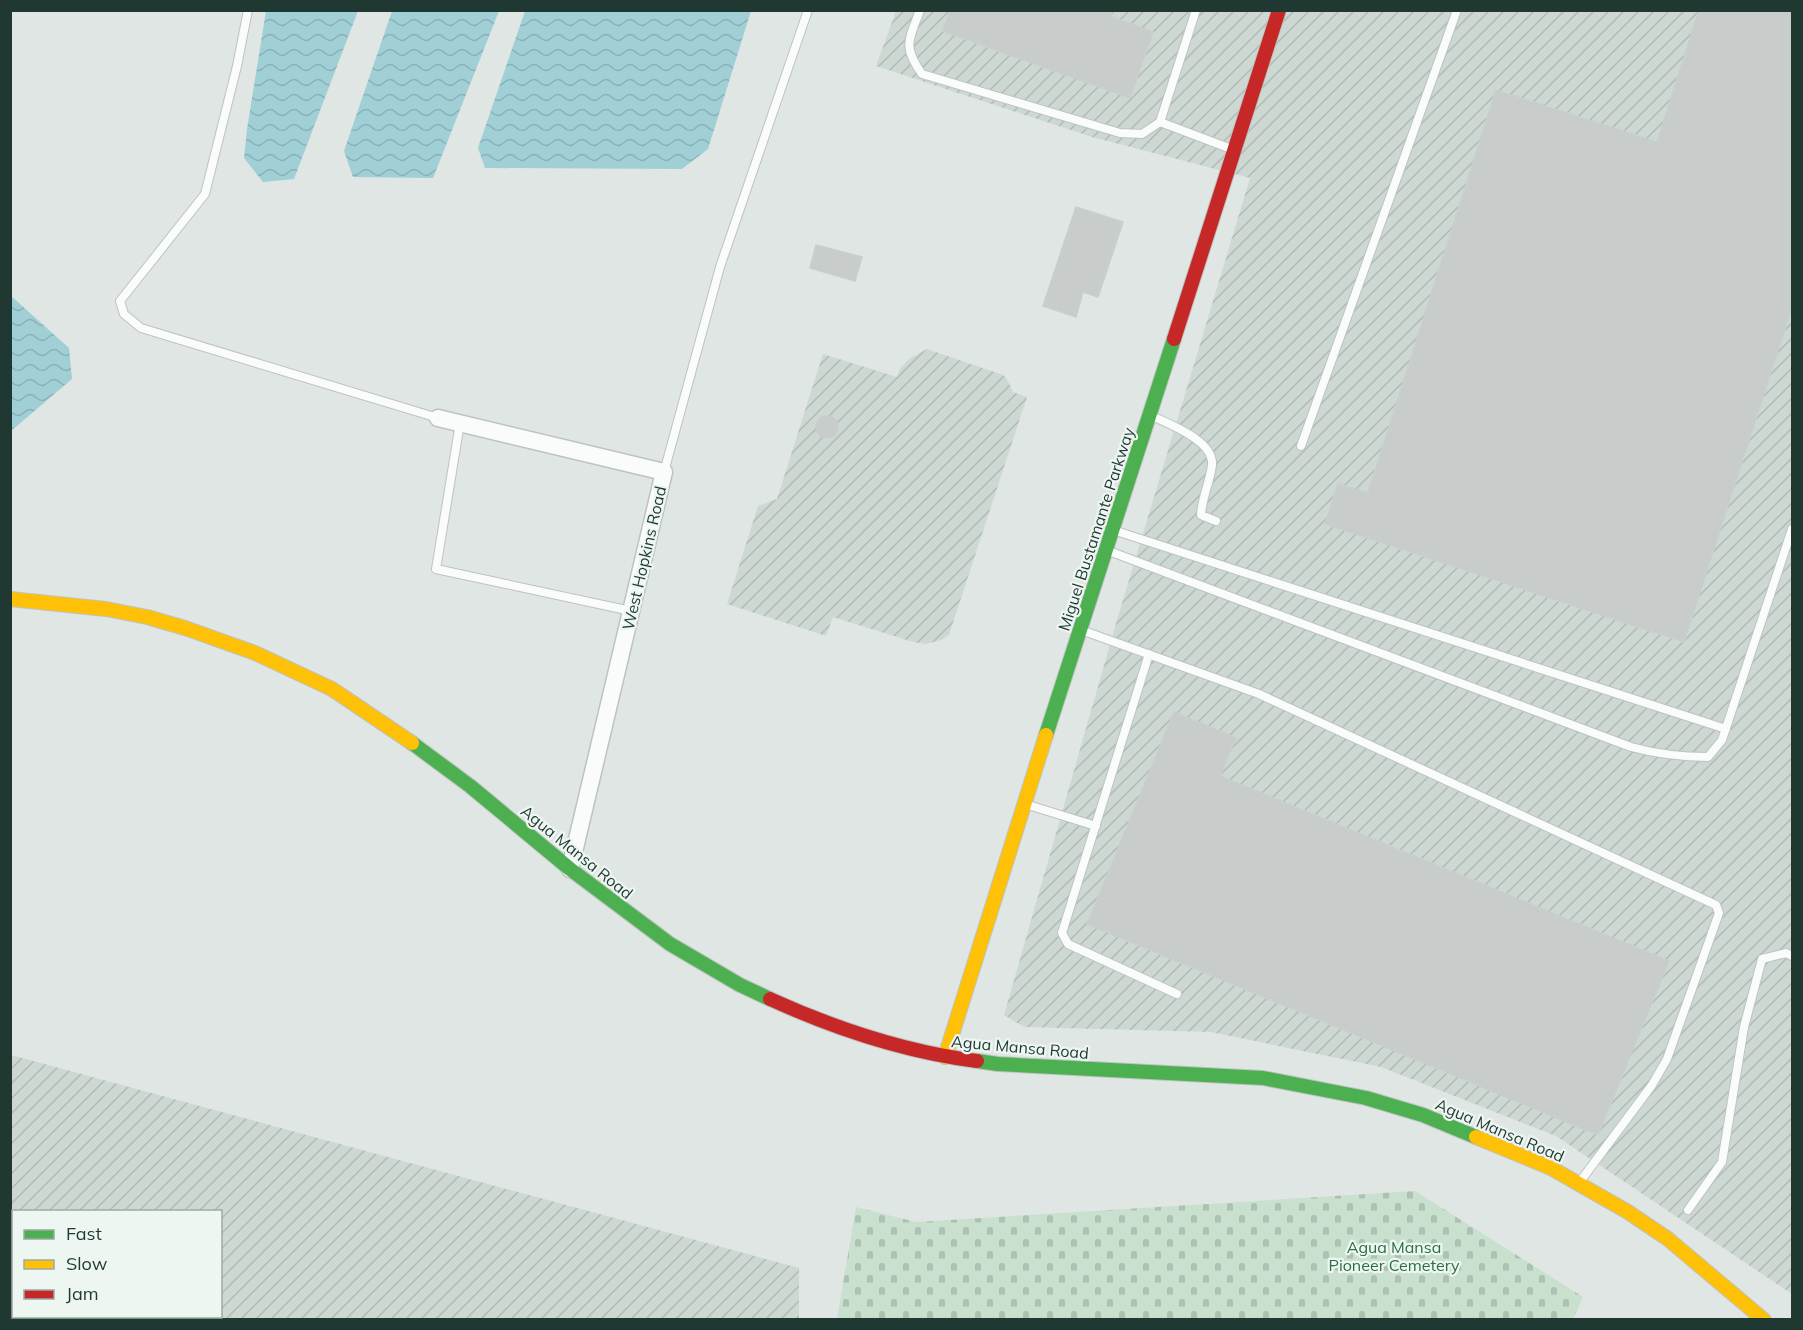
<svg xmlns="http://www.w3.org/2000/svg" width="1803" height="1330" font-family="Mulish,sans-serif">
<defs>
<pattern id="industrial-furrows" width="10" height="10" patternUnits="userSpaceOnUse" patternTransform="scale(1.5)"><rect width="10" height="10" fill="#ced8d3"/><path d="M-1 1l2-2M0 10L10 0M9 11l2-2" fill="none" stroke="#b0bab6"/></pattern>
<pattern id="cemetery-stones" width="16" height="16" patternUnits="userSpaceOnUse" patternTransform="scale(1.5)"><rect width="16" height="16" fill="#c9e0cf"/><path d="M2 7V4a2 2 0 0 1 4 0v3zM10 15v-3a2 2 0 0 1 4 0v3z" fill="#acc1b2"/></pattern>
<pattern id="water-waves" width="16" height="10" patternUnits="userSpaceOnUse" patternTransform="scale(1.5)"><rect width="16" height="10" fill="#a0cfd6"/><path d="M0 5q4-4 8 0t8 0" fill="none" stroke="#89b2b8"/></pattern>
</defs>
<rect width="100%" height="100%" fill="#e0e6e3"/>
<g fill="url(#industrial-furrows)" fill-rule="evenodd">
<path d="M896,11H1792V1294L1556,1136L1381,1067L1211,1032L1024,1027L1004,1015L1117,620L1250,178L1092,137L876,66Z"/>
<path d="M927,349L1003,375L1007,379L1013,392L1027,397L949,635L941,640L926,644L913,642L833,617L826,636L727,604L758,506L777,499L823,354L897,377L900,369L909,359Z"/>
<path d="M11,1055L799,1268V1319H11ZM14,1212H220V1316H14Z"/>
</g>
<path fill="url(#cemetery-stones)" d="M1415,1191L1583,1297L1573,1319H837L856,1207L916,1222Z"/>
<g fill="url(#water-waves)">
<path d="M266,11H358L294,179L263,182L244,158L247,129Z"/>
<path d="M392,11H499L433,178L353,177L344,151Z"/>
<path d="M525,11H751L708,149L682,169L485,168L478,148Z"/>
<path d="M10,295L69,348L72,379L11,431Z"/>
</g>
<g fill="#c8cdcb" stroke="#c9cfcc" stroke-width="1.5">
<path d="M950,10H1112L1110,16L1153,32L1130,98L943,31Z"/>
<path d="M1699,10H1792V307L1684,642L1325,524L1338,484L1368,493L1496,90L1657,142Z"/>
<path d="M1076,207L1123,222L1098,297L1083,292L1076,317L1043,306Z"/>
<path d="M816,245L862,257L855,281L810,268Z"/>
<circle cx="827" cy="427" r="11"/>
<path d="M1174,712L1236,738L1220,776L1669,961L1598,1135L1087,924Z"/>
</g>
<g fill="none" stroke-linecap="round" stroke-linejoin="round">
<defs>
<g id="lane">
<path d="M248,10L237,66L205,194L120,301L124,314L141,328L438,418"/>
<path d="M920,10C909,40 902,46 922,74L1120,133L1142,134L1160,122"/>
<path d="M1196,10L1160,122L1234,150"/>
<path d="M1150,415C1168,424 1214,440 1212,465C1210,482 1202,497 1201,515L1216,521"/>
<path d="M460,423L436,569L631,611"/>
<path d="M1301,446L1457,10"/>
<path d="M664,472L720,267L808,10"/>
<path d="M1113,530L1726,729"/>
<path d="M1106,550L1631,747C1657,754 1681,757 1708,757L1722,740L1792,529"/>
<path d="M1081,630L1259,694L1716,905L1719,913L1667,1059L1652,1085L1579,1183"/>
<path d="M1149,654L1062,933L1068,944L1177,994"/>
<path d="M1025,804L1096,826"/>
<path d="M1688,1210L1722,1162L1744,1027L1762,959L1786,953L1792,956"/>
</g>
<path id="street" d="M438,418L664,472L570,869"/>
<g id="fast">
<path d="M1046,735L1174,339"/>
<path d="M412,743L470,786L570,869L670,944L740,985L770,999"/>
<path d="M977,1061L998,1064L1263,1078L1366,1098L1423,1115L1476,1137"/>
</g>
<g id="slow">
<path d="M10,599L106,609L147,617L185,628L255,653L332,689L412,743"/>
<path d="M945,1057L1046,735"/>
<path d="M1476,1137L1551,1168L1628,1212L1668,1239L1764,1320"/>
</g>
<g id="jam">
<path d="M1174,339L1279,10"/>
<path d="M770,999C836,1029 905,1052 977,1061"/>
</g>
</defs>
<use href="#lane" stroke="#bdc3c0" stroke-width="10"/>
<use href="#street" stroke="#bdc3c0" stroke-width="19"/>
<use href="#fast" stroke="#bdc4c1" stroke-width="16"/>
<use href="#slow" stroke="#bdc4c1" stroke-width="16"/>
<use href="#jam" stroke="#bdc4c1" stroke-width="16"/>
<use href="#lane" stroke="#fafbfb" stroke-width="8"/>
<use href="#street" stroke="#fafbfb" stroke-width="16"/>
<use href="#fast" stroke="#4caf50" stroke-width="14"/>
<use href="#slow" stroke="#ffc107" stroke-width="14"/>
<use href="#jam" stroke="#c62828" stroke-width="14"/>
</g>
<g text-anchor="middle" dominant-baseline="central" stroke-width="4.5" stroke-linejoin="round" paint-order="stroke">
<g font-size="16" fill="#1f3932" stroke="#eef6f2">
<text transform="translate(1096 529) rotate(-72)">Miguel Bustamante Parkway</text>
<text transform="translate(644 558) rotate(-77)">West Hopkins Road</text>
<text transform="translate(577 852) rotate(39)">Agua Mansa Road</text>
<text transform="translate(1020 1047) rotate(5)">Agua Mansa Road</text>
<text transform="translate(1500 1130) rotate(23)">Agua Mansa Road</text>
</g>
<g font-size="16" fill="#296f44" stroke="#eef6f2">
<text x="1394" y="1247">Agua Mansa<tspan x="1394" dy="18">Pioneer Cemetery</tspan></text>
</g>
</g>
<rect width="1803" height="1330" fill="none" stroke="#1f3932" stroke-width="24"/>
<rect x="12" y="1210" width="210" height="108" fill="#eef6f2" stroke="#9baaa5" stroke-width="1.5"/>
<rect x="24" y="1230" width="30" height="9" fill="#4caf50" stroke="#9baaa5" stroke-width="1.5"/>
<text x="66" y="1240" font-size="18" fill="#1f3932">Fast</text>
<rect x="24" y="1260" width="30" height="9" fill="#ffc107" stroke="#9baaa5" stroke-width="1.5"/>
<text x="66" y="1270" font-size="18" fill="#1f3932">Slow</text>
<rect x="24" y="1290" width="30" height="9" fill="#c62828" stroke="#9baaa5" stroke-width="1.5"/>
<text x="66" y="1300" font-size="18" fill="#1f3932">Jam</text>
</svg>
